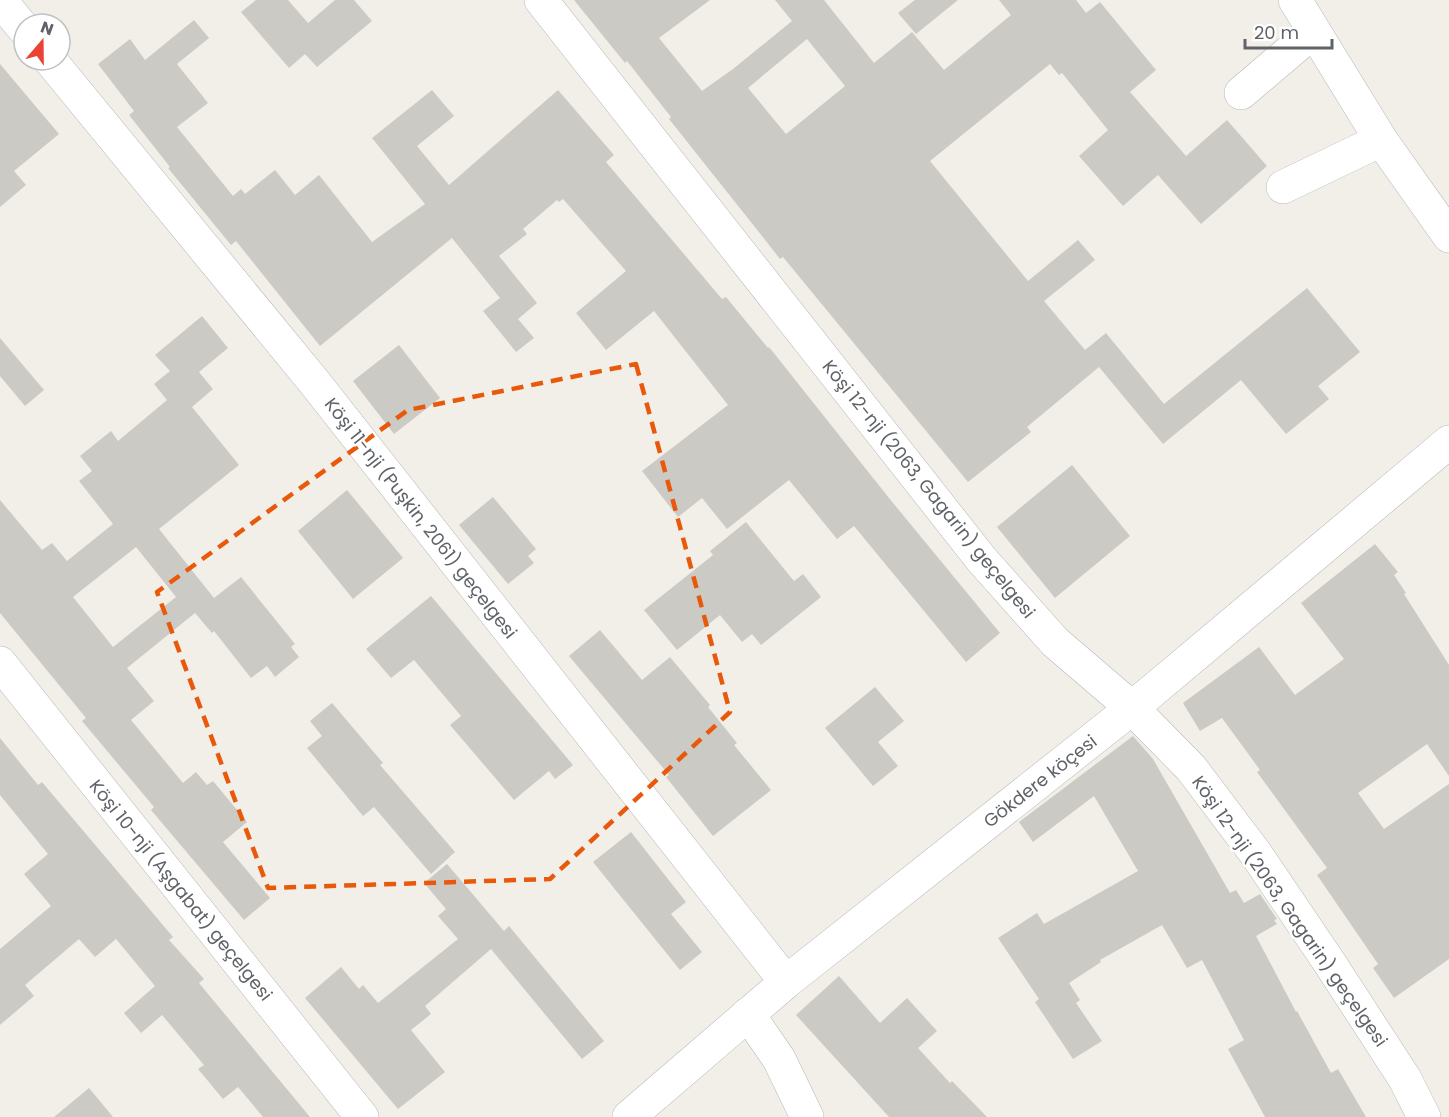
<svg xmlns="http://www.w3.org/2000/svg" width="1449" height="1117" font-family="Poppins,sans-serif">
<rect width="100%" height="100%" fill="#f1efe8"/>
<g fill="#cccac5" fill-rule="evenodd">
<path d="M256,0H288L308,23L335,0H354L372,21L317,67L305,54L289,68L241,12Z"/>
<path d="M574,0H710L659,38L702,91L733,69L792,21L775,0H824L874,63L912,32L944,70L1011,15L999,0H1076L1086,13L1100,2L1156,70L1130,92L1186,156L1227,120L1267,166L1201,224L1158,175L1123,206L1079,156L1108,130L1062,73L1059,75L1050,64L930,161L1028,281L1078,240L1095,260L1044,301L1085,350L1106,333L1164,404L1307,288L1360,352L1318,386L1329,399L1286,434L1241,380L1163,444L1099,367L1027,427L1031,432L968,482L783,257L780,259L762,236L669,119L671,117L627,61L625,63ZM807,39L845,86L786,134L748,88Z"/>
<path d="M915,0H958L916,34L898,13Z"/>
<path d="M194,20L209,38L177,64L208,103L177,127L233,196L241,189L245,194L275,170L295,195L319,175L372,242L425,204L372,138L432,90L454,116L417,146L449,185L558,90L614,155L606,162L722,299L726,297L768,348L769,347L889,498L1000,633L966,662L854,526L837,539L789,480L727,529L702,498L678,517L642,471L728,405L654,311L606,350L576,313L626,271L563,199L559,202L557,200L523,229L527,234L499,256L537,303L518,319L534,338L516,352L483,311L500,298L452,238L320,346L236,241L231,245L168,168L170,167L129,115L134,111L98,64L130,39L145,60Z"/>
<path d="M0,64L59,134L14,171L26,185L0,207Z"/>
<path d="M202,316L228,348L199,372L213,389L192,407L239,465L159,529L214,598L241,577L295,644L291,647L299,657L275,677L267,666L251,678L214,631L212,633L195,613L127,668L154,701L131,720L183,783L196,772L207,785L213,781L247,822L223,842L270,898L244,920L151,810L154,807L82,721L86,718L0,613V500L42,550L52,543L67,561L113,524L79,481L92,471L80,456L111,431L118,441L167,400L154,384L170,371L155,355ZM136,547L176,597L113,647L73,597Z"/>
<path d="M0,338L44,390L25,406L0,376Z"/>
<path d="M399,345L440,398L394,434L353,381Z"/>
<path d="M1072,465L1130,536L1055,598L997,527Z"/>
<path d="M347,490L403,558L353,599L298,531Z"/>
<path d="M493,497L536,549L528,556L534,563L508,584L459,525Z"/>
<path d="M746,522L794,581L803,574L821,597L761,645L752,634L742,642L720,615L677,650L644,610L713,555L710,551Z"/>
<path d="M1375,544L1398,572L1394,575L1406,593L1404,594L1449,665V776L1427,744L1358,793L1384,829L1449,784V959L1394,998L1373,968L1378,964L1317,875L1327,868L1257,772L1260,770L1222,718L1200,731L1183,703L1259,647L1295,695L1344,659L1301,603Z"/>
<path d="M431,596L573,765L555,779L549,771L514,800L450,725L461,716L414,660L391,678L366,649Z"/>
<path d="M600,630L642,680L670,657L710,705L708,707L737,743L734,745L771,790L713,836L666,777L669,775L569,656Z"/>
<path d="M875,687L904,721L878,742L898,766L873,786L825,728Z"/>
<path d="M332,703L383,763L380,765L455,852L431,874L374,807L363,816L307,748L322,736L310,721Z"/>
<path d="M1133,736L1153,759L1230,893L1236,890L1244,903L1260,894L1277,919L1274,920L1277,924L1256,936L1296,1012L1297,1011L1331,1073L1338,1069L1366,1117H1265L1228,1049L1244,1040L1202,960L1187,968L1162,925L1100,960L1101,962L1069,983L1080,1000L1076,1003L1102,1041L1073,1059L1035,1002L1039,999L998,938L1037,913L1044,924L1138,871L1094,796L1033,842L1019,822Z"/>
<path d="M0,738L38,785L42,782L173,937L169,940L204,979L199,983L310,1117H263L238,1087L223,1099L198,1069L204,1065L162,1015L141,1033L124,1013L155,986L116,939L95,957L79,939L25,985L34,996L0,1025V949L51,906L24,874L48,854L0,795Z"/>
<path d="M631,832L686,902L671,914L702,952L680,970L593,862Z"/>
<path d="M447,864L504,931L509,926L604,1041L582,1059L491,949L425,1006L431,1014L411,1030L445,1072L398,1109L305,998L341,967L359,989L363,985L378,1003L458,939L438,916L446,909L424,883Z"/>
<path d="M839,976L880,1023L907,998L937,1031L918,1048L950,1083L952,1081L987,1117H889L796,1015Z"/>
<path d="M89,1088L113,1117H54Z"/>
</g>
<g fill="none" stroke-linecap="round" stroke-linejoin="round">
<defs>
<g id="minor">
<path d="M0,0L24,29"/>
<path d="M541,0L982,560L1055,642L1132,708L1191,768L1256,854L1329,962L1405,1079L1424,1117"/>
<path d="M1295,0L1381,140L1449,236"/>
<path d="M50,60L315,383L786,982"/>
<path d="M1241,93L1314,31"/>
<path d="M1283,187L1381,140"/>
<path d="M0,663L362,1117"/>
<path d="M748,1014L779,1059L807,1117"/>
<path d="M629,1117L786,982L1132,708L1449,442"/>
</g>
</defs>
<use href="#minor" stroke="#b5b8bc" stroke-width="34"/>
<use href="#minor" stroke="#fff" stroke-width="33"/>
</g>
<path fill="none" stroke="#e8590c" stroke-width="4.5" stroke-dasharray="12 8" stroke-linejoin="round" d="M636,364L730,712L550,879L268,888L157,592L408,410Z"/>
<g text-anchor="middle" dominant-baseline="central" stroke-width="5" stroke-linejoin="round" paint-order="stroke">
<g font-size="18" fill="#5f6368" stroke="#fff">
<text transform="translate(929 489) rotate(51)">Köşi 12-nji (2063, Gagarin) geçelgesi</text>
<text transform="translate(421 518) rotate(52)">Köşi 11-nji (Puşkin, 2061) geçelgesi</text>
<text transform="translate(1040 781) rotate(-38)">Gökdere köçesi</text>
<text transform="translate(181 890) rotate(51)">Köşi 10-nji (Aşgabat) geçelgesi</text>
<text transform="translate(1290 911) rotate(55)">Köşi 12-nji (2063, Gagarin) geçelgesi</text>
</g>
</g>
<g transform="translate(42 42) rotate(20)"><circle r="28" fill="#ffffff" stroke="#bfc1c3" stroke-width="1.5"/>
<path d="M0-4.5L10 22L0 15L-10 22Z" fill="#ea4335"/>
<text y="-9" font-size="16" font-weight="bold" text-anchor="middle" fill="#5f6368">N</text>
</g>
<path d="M1245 39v9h87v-9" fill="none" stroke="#5f6368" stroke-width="3"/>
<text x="1254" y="39" font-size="18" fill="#5f6368" stroke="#ffffff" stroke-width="4.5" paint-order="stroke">20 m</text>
</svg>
